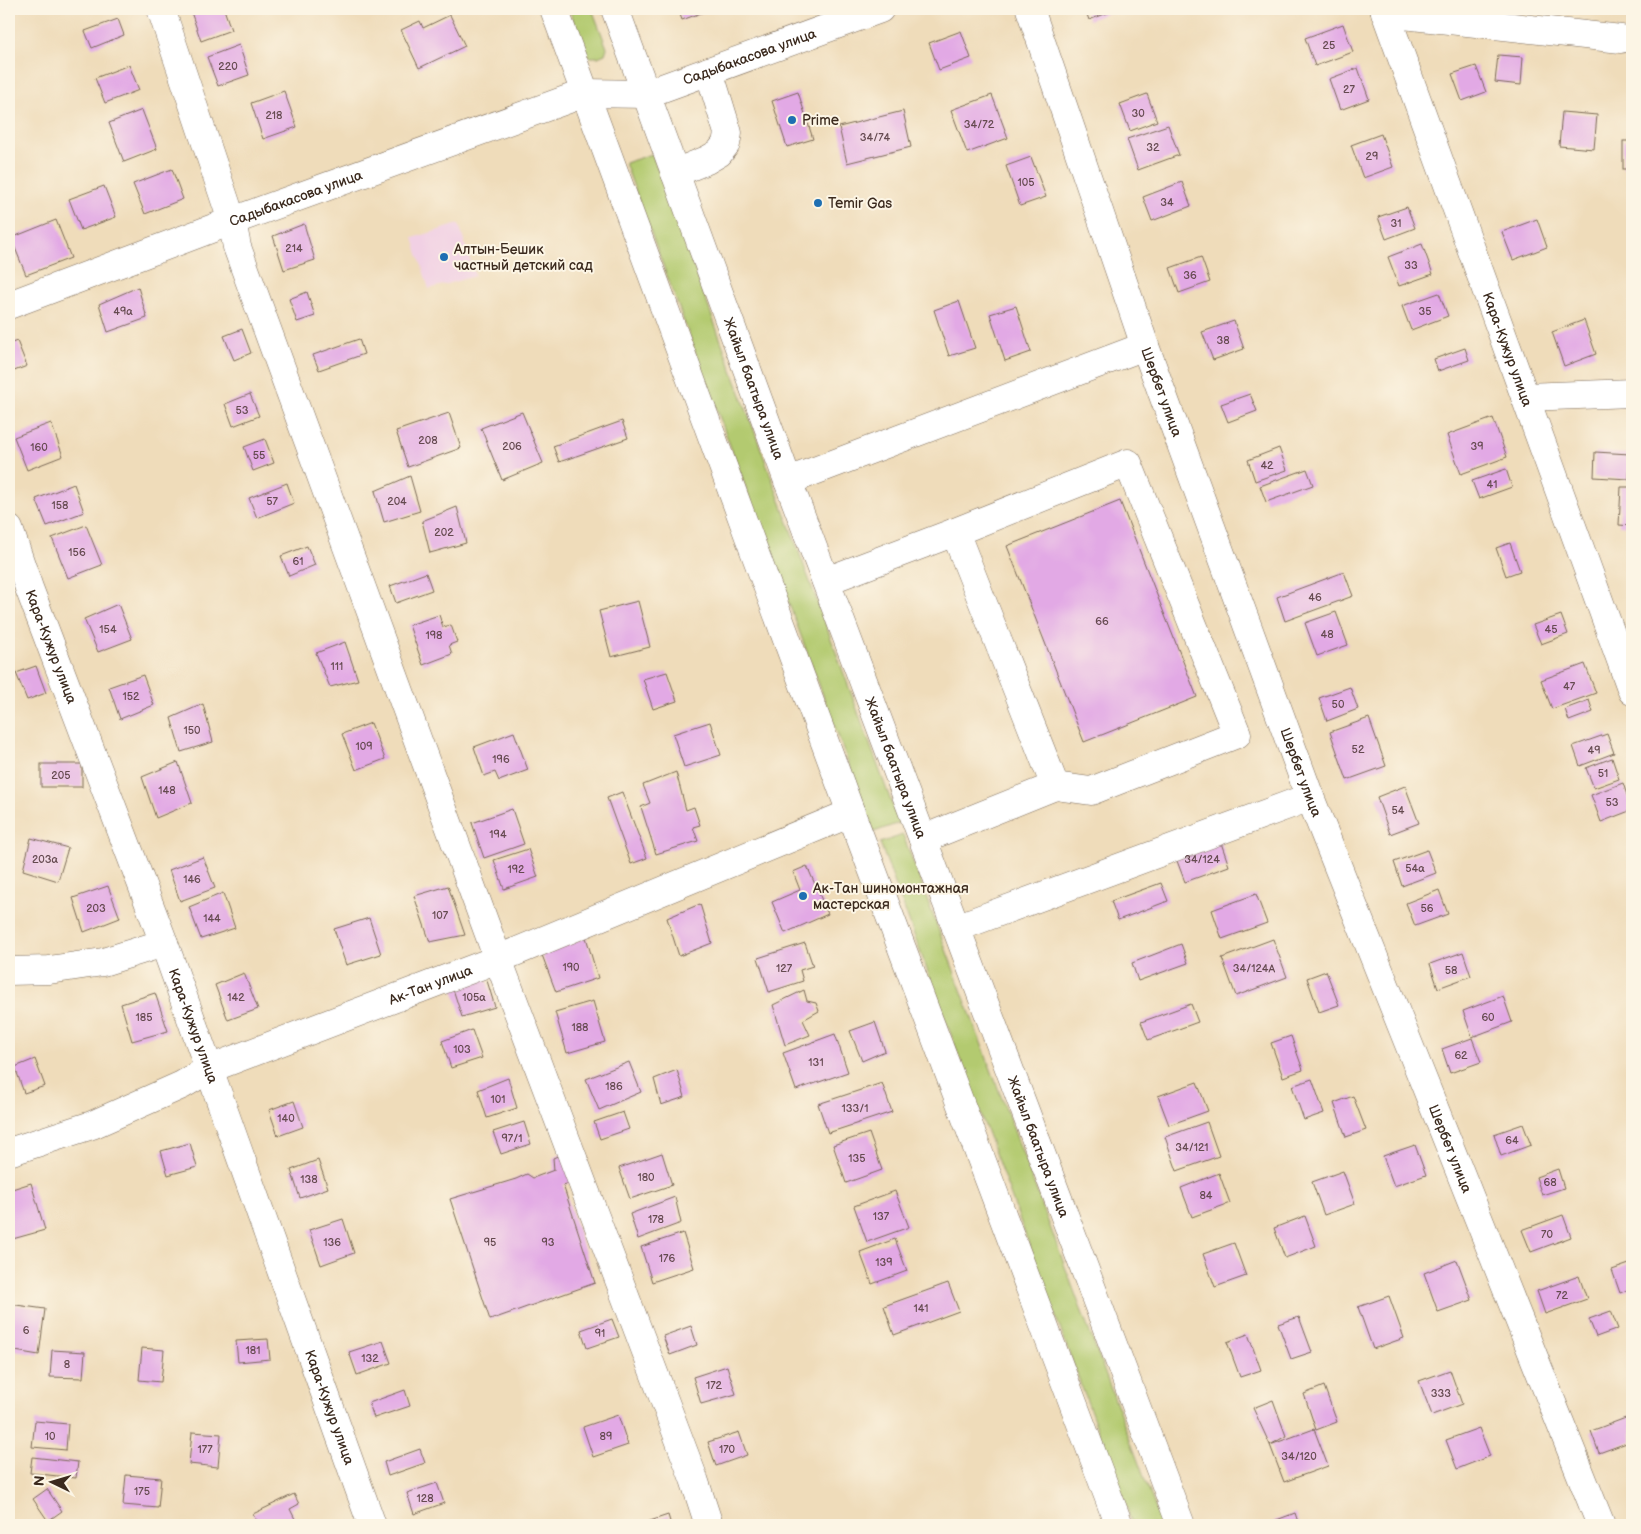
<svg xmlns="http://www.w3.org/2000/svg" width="1641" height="1534" font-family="'Balsamiq Sans',sans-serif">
<rect width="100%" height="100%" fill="#fcf5e5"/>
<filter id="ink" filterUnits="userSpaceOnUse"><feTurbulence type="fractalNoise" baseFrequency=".02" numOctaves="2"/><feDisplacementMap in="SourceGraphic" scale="10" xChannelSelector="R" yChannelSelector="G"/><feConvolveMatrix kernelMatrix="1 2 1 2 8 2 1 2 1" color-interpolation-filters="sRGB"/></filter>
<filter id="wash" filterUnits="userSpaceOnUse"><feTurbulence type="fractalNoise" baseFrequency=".0096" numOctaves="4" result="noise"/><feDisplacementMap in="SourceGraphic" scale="20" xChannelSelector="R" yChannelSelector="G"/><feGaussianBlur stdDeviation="1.12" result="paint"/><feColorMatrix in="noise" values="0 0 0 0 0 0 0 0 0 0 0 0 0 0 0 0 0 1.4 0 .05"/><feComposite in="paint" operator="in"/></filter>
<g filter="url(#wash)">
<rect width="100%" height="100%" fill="#efdcba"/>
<path fill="#f1d0e4" d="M459,224L475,276L429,289L413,238Z"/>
<g fill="#b3ca6f" stroke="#777a46">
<path d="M569,9H592L607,48L605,54L598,57H590L584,49Z"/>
<path d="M652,154L899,823L874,832L625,163Z"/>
<path d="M903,835L1162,1525H1133L880,843Z"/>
</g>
<g id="blocks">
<g fill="#e2a9e5">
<path d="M200,9H224L231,30L201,41L191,12Z"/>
<path d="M678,9H712L682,20Z"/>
<path d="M1085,9H1118L1089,20Z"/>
<path d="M450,15L465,46L419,68L401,30L420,21L423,28Z"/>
<path d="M118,19L124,35L92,48L85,31Z"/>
<path d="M1343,24L1353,52L1315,66L1305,38Z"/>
<path d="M961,31L971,58L939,70L929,43Z"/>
<path d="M239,45L249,75L218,86L207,57Z"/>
<path d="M1498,55L1523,57L1521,85L1495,82Z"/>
<path d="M129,65L139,90L105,103L95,78Z"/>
<path d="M1476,66L1486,92L1462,101L1452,74Z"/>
<path d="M1358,68L1369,99L1340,110L1329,79Z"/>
<path d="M284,91L297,127L263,139L251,103Z"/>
<path d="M798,92L813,139L787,147L772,101Z"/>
<path d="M1147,94L1157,121L1130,131L1120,104Z"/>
<path d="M992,95L1008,138L967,153L951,110Z"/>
<path d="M142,110L157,149L124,162L109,123Z"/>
<path d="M903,111L911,147L847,163L839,127Z"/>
<path d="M1562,112L1597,115L1594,149L1559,146Z"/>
<path d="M1168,125L1179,155L1138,170L1127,139Z"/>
<path d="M1381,134L1393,167L1363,178L1351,145Z"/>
<rect x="1623" y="141" width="9" height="28"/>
<path d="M1031,157L1046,197L1020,206L1006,166Z"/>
<path d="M172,169L183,199L145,214L133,184Z"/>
<path d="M1182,182L1191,206L1152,221L1143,197Z"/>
<path d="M104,186L116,217L81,230L69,199Z"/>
<path d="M1407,207L1415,228L1386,239L1378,217Z"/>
<path d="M1537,219L1547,247L1513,260L1502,232Z"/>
<path d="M56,220L71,258L26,275L11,238Z"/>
<path d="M304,224L315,260L284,270L273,236Z"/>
<path d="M1422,244L1433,274L1399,286L1388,257Z"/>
<path d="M1201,257L1210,282L1179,293L1170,268Z"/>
<path d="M138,287L147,318L108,332L99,304Z"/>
<path d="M307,292L315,316L297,322L289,299Z"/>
<path d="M1439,293L1448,316L1411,330L1402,306Z"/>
<path d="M959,301L975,348L949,356L934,310Z"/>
<path d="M1016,306L1031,352L1005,361L990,314Z"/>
<path d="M1584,320L1596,354L1564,366L1552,332Z"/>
<path d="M1234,321L1244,349L1213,360L1202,332Z"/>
<path d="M242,329L251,353L234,360L224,336Z"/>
<path d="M359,339L364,354L319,370L313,355Z"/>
<path d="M17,341L27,366L9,373V344Z"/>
<path d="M1465,348L1469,360L1438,371L1434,359Z"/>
<path d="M250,394L259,416L233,426L225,404Z"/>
<path d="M1250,394L1257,411L1228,422L1221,404Z"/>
<path d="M522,412L543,463L502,480L481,428Z"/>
<path d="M449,413L461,448L408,467L396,431Z"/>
<path d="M1493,418L1507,457L1461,474L1447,435Z"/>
<path d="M622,421L628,438L559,462L553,446Z"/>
<path d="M51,423L63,456L27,470L14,437Z"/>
<path d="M265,439L274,463L253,471L244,447Z"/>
<path d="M1279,448L1287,470L1255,481L1248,460Z"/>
<path d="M1595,452L1630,454L1629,479L1594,477Z"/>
<path d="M1307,469L1313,485L1266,502L1260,486Z"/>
<path d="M1506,469L1512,487L1479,499L1472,481Z"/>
<path d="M410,476L420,511L384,522L375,491Z"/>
<path d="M287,483L294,503L257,518L249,498Z"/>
<path d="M74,484L84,512L47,526L36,499Z"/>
<path d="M1621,487H1632V526L1619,525Z"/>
<path d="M1120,501L1197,697L1084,742L1007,546Z"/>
<path d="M457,507L466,543L430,553L422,521Z"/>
<path d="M86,525L102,565L68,578L52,538Z"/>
<path d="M1510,543L1520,571L1506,576L1496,548Z"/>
<path d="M307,546L315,565L289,576L281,556Z"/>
<path d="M1344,572L1353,596L1285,621L1277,597Z"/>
<path d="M426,573L432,590L396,603L390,586Z"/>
<path d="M638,601L650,647L611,657L599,611Z"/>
<path d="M118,604L132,639L98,652L84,619Z"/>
<path d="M1336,612L1348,645L1317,656L1305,623Z"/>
<path d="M439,615L443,627L451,625L457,642L449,645L452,654L423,665L409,625Z"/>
<path d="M1561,615L1568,634L1541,644L1533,625Z"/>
<path d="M345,642L358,680L330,687L316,653Z"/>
<path d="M1585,664L1596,693L1552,709L1541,680Z"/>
<path d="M36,666L46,693L27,700L16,673Z"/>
<path d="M667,672L677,701L653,709L643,679Z"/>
<path d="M143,675L154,705L120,719L109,687Z"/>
<path d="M1350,687L1358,709L1327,721L1319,698Z"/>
<path d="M1589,700L1593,712L1569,721L1565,709Z"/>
<path d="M203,704L213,742L181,752L171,718Z"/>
<path d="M1369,718L1386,766L1347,780L1330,732Z"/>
<path d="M710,722L721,755L684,767L673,734Z"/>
<path d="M371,723L385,759L356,770L342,734Z"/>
<path d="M514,732L528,770L499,781L495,772L484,776L474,747Z"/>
<path d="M1607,734L1614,753L1580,766L1573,746Z"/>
<path d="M1612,758L1619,779L1594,788L1586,768Z"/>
<path d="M178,762L192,803L156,818L142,777Z"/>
<rect x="41" y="764" width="41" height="23"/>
<path d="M676,772L686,810L694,807L700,825L693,827L698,841L656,854L641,807L650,803L643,785Z"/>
<path d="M1623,783L1632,810L1601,822L1591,795Z"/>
<path d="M1405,786L1419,823L1390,834L1377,797Z"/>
<path d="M622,792L647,858L631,864L607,798Z"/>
<path d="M512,809L524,844L484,858L472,823Z"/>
<path d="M1219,837L1229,866L1185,882L1174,853Z"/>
<path d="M31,838L68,848L58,881L23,870Z"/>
<path d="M528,849L538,877L504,889L494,860Z"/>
<path d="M1427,850L1436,873L1402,886L1394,862Z"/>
<path d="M203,857L215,888L180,901L169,870Z"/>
<path d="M807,866L828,914L785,933L772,902L800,890L793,872Z"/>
<path d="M1161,883L1168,901L1118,920L1111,901Z"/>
<path d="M108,886L120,918L84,932L73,898Z"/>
<path d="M448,886L465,935L430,942L414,896Z"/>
<path d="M1439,890L1448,914L1415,926L1406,903Z"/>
<path d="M223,893L235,928L201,939L189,907Z"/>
<path d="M1256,894L1267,923L1222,939L1212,910Z"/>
<path d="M700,904L712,943L679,956L667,918Z"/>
<path d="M369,918L381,954L346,965L334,929Z"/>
<path d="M586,937L598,978L556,992L542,955Z"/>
<path d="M1273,939L1287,977L1236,996L1222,958Z"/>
<path d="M805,943L813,966L800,970L803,981L769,992L758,958Z"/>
<path d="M1181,944L1188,963L1138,981L1132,963Z"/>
<path d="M1463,952L1471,976L1438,988L1430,964Z"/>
<path d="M1326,971L1339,1005L1319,1012L1307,978Z"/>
<path d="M244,973L258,1009L228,1020L215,985Z"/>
<path d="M485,974L495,1007L462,1017L452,986Z"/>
<path d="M804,990L807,1001L816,1003L819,1011L803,1020L810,1035L785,1045L773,1005Z"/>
<path d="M155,993L168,1031L132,1041L121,1004Z"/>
<path d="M1503,996L1512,1022L1472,1037L1463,1011Z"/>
<path d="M593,1001L605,1042L567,1053L555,1012Z"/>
<path d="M1191,1004L1198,1022L1148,1040L1141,1022Z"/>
<path d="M875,1022L885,1051L862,1061L850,1031Z"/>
<path d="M472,1030L482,1058L451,1068L442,1041Z"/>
<path d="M835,1034L848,1072L796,1090L783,1053Z"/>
<path d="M1291,1036L1303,1070L1283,1077L1271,1043Z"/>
<path d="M1472,1038L1481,1062L1450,1073L1442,1049Z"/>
<path d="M35,1059L45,1086L24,1093L15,1067Z"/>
<path d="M629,1062L641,1092L599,1110L586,1079Z"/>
<path d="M677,1070L685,1097L661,1105L654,1079Z"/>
<path d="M508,1078L517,1108L487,1118L478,1090Z"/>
<path d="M1312,1079L1324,1113L1304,1120L1292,1086Z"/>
<path d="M1197,1082L1208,1111L1169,1125L1158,1096Z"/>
<path d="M882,1083L892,1112L828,1133L818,1104Z"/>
<path d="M1353,1096L1366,1130L1346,1137L1334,1103Z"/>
<path d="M294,1101L303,1127L278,1136L269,1110Z"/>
<path d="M623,1112L629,1129L600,1139L594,1122Z"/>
<path d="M524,1122L531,1144L501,1154L493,1132Z"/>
<path d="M1207,1122L1219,1156L1177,1171L1165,1137Z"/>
<path d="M1523,1124L1531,1145L1501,1156L1494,1134Z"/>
<path d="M869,1133L882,1170L846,1183L833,1145Z"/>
<path d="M190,1143L197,1167L168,1175L161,1151Z"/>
<path d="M1415,1145L1426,1175L1394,1186L1383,1156Z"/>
<path d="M567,1152L577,1181L563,1185L595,1283L490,1320L450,1199L516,1179L527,1174L533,1178L554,1170L553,1158Z"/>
<path d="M662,1153L672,1185L630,1199L619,1168Z"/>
<path d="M318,1160L328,1188L300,1198L291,1170Z"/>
<path d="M1558,1169L1564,1188L1542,1195L1536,1177Z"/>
<path d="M1343,1171L1355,1204L1324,1215L1312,1182Z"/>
<path d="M1219,1173L1230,1203L1192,1217L1181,1188Z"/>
<path d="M31,1183L45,1230L9,1240V1190Z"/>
<path d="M895,1191L909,1227L867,1242L854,1206Z"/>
<path d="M675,1197L681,1223L638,1239L630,1214Z"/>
<path d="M1563,1215L1571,1237L1531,1252L1522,1230Z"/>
<path d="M1305,1216L1316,1246L1285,1258L1274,1228Z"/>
<path d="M343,1219L354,1253L321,1265L309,1230Z"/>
<path d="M683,1233L694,1268L652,1282L641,1247Z"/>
<path d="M895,1239L907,1271L872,1284L860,1252Z"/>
<path d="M1234,1243L1246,1276L1215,1287L1203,1254Z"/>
<path d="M1457,1260L1472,1300L1438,1312L1424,1273Z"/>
<path d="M1632,1263V1288L1620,1293L1612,1270Z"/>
<path d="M1579,1276L1587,1299L1545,1314L1537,1291Z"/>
<path d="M948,1283L959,1311L894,1335L884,1306Z"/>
<path d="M1389,1296L1404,1338L1373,1349L1358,1307Z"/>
<path d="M9,1304L45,1309L39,1355L9,1350Z"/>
<path d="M1611,1311L1618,1329L1596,1337L1589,1319Z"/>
<path d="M1299,1317L1312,1352L1291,1359L1278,1324Z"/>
<path d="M612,1319L619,1337L587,1348L581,1330Z"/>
<path d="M691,1326L697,1345L670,1355L663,1336Z"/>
<path d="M1248,1334L1261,1370L1240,1377L1227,1342Z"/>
<path d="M268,1339L270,1359L238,1362L236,1341Z"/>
<path d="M383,1341L391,1363L357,1375L349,1352Z"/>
<path d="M142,1348L164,1350L161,1382L139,1380Z"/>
<path d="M52,1350L85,1352L83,1378L50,1377Z"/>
<path d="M727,1366L736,1394L701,1404L693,1377Z"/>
<path d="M1450,1370L1462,1404L1432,1415L1419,1381Z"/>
<path d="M1324,1386L1337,1422L1316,1430L1304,1394Z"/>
<path d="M405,1390L410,1406L374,1418L369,1403Z"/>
<path d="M1273,1400L1286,1436L1270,1445L1314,1429L1328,1466L1284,1482L1270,1445L1253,1408Z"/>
<path d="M618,1415L628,1445L593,1457L583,1427Z"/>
<path d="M1631,1416L1632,1441L1599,1453L1591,1431Z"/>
<path d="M35,1421L68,1424L66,1450L32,1447Z"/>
<path d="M1479,1428L1490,1456L1457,1469L1446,1440Z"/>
<path d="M192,1432L221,1434L218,1467L189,1464Z"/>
<path d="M739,1432L747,1455L716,1466L708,1442Z"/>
<path d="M420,1449L425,1463L388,1476L384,1462Z"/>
<path d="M32,1457L78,1462L76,1478L30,1473Z"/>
<path d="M126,1475L161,1478L158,1508L123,1505Z"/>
<path d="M437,1483L444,1503L414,1514L407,1493Z"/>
<path d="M47,1489L62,1511L48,1521L33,1499Z"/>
<path d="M294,1494L299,1504L290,1509L298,1525H258L253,1514Z"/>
<path d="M1295,1513L1299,1525H1276L1274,1521Z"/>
<path d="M668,1515L671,1525H638Z"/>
</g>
</g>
</g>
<g filter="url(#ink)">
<use href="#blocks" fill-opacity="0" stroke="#7a6855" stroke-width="1"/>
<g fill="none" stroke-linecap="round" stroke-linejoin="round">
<defs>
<g id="minor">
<path d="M161,9L232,221L237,247L498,959L694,1479L709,1525"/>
<path id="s1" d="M1030,9L1145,346L1310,797L1601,1525"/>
<path id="s2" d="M1384,9L1632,691"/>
<path d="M1385,13L1621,39"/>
<path id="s3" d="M646,94L880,9"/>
<path d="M675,173L707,160L719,153L726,144L728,133L709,71"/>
<path id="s4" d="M9,305L232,221L585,93"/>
<path d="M1525,397L1632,393"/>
<path d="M788,481L1145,346"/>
<path id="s5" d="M9,529L29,588L164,943L372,1525"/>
<path d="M955,532L1128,463L1237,734L1091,791L1055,786"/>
<path d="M826,581L955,532L1055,786L923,839"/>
<path d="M956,928L1310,797"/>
<path d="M9,971L49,970L103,962L164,943"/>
<path id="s6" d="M9,1152L92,1125L182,1085L209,1069L498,959L851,813"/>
</g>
<g id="major">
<path d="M554,9L851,813L1119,1525"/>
<path id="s7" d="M615,9L788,481L1181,1525"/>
<path d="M585,93L646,94"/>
</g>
</defs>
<use href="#minor" stroke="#7a6855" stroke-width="29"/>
<use href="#major" stroke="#7a6855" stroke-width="29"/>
<use href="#minor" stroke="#fff" stroke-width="28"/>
<use href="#major" stroke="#fff" stroke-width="28"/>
</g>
</g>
<g fill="#1f6fb2" stroke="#fcf5e5" stroke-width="2">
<circle cx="792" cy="120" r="5"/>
<circle cx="818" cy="203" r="5"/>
<circle cx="444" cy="257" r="5"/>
<circle cx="803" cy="896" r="5"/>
</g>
<g text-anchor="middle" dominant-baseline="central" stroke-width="4" stroke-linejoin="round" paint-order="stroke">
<g font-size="11" fill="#654a50">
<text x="1329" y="45">25</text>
<text x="228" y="66">220</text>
<text x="1349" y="89">27</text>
<text x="1138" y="113">30</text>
<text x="274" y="115">218</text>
<text x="979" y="124">34/72</text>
<text x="875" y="137">34/74</text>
<text x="1153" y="147">32</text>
<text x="1372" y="156">29</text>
<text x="1026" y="182">105</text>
<text x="1167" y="202">34</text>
<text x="1396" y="223">31</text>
<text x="294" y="248">214</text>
<text x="1411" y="265">33</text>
<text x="1190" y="275">36</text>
<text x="123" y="311">49а</text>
<text x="1425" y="311">35</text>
<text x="1223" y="340">38</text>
<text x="242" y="410">53</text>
<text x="428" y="440">208</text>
<text x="512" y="446">206</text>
<text x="1477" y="446">39</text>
<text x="39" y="447">160</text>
<text x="259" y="455">55</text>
<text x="1267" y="465">42</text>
<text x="1492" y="484">41</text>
<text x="272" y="501">57</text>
<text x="397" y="501">204</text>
<text x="60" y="505">158</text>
<text x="444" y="532">202</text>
<text x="77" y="552">156</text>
<text x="298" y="561">61</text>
<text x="1315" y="597">46</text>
<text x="1102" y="621">66</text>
<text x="108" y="629">154</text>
<text x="1551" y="629">45</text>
<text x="1327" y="634">48</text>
<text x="434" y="635">198</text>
<text x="337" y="666">111</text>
<text x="1569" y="686">47</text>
<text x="131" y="696">152</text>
<text x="1338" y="704">50</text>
<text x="192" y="730">150</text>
<text x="364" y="746">109</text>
<text x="1358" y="749">52</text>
<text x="1594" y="750">49</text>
<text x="501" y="759">196</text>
<text x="1603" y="773">51</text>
<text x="61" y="775">205</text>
<text x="167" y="790">148</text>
<text x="1612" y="802">53</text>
<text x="1398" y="810">54</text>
<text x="498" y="834">194</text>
<text x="45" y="859">203а</text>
<text x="1202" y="859">34/124</text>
<text x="1415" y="868">54а</text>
<text x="516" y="869">192</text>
<text x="192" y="879">146</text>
<text x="96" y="908">203</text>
<text x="1427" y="908">56</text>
<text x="440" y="915">107</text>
<text x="212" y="918">144</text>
<text x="571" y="967">190</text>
<text x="784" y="968">127</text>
<text x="1254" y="968">34/124А</text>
<text x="1451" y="970">58</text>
<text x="236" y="997">142</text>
<text x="474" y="997">105а</text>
<text x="144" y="1017">185</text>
<text x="1488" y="1017">60</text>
<text x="580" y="1027">188</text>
<text x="462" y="1049">103</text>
<text x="1461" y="1055">62</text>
<text x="816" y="1062">131</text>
<text x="614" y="1086">186</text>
<text x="498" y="1099">101</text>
<text x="855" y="1108">133/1</text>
<text x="286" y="1118">140</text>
<text x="512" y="1138">97/1</text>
<text x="1512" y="1140">64</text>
<text x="1192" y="1147">34/121</text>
<text x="857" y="1158">135</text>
<text x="646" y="1177">180</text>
<text x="309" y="1179">138</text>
<text x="1550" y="1182">68</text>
<text x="1206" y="1195">84</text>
<text x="881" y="1216">137</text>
<text x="656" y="1219">178</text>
<text x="1547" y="1234">70</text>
<text x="332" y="1242">136</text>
<text x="490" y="1242">95</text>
<text x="548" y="1242">93</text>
<text x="667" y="1258">176</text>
<text x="884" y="1262">139</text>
<text x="1562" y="1295">72</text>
<text x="921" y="1308">141</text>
<text x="26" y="1330">6</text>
<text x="600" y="1333">91</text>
<text x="253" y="1350">181</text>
<text x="370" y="1358">132</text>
<text x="67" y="1364">8</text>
<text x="714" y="1385">172</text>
<text x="1441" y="1393">333</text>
<text x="50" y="1436">10</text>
<text x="606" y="1436">89</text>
<text x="205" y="1449">177</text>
<text x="727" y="1449">170</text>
<text x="1299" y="1456">34/120</text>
<text x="142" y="1491">175</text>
<text x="425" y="1498">128</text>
</g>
<g font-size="14" fill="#3b2a1e" stroke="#fcf5e5">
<text stroke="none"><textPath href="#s3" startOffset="110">Садыбакасова улица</textPath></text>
<text stroke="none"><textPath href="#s4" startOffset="306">Садыбакасова улица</textPath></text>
<text stroke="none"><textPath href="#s2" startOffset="362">Кара-Кужур улица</textPath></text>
<text stroke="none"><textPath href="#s7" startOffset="404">Жайыл баатыра улица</textPath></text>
<text stroke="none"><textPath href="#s1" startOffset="405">Шербет улица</textPath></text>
<text stroke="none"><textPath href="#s5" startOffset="125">Кара-Кужур улица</textPath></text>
<text stroke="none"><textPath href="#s7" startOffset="809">Жайыл баатыра улица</textPath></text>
<text stroke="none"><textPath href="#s1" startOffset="810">Шербет улица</textPath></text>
<text stroke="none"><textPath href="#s6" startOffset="454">Ак-Тан улица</textPath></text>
<text stroke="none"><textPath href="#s5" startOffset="530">Кара-Кужур улица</textPath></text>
<text stroke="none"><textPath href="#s7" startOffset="1214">Жайыл баатыра улица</textPath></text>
<text stroke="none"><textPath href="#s1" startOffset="1215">Шербет улица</textPath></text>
<text stroke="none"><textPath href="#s5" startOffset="935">Кара-Кужур улица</textPath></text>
</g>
<g font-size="14" fill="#3b2a1e" stroke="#fcf5e5" text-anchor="start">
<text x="802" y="120">Prime</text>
<text x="828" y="203">Temir Gas</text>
<text x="454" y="249">Алтын-Бешик<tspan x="454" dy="16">частный детский сад</tspan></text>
<text x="813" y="888">Ак-Тан шиномонтажная<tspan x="813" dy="16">мастерская</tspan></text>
</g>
</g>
<rect width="1641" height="1534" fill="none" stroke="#fcf5e5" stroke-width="30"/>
<g transform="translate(52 1482) rotate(275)" stroke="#fcf5e5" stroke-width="4" paint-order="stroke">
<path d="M0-4L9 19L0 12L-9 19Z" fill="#3b2a1e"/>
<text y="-8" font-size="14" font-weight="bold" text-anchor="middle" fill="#3b2a1e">N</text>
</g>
</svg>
